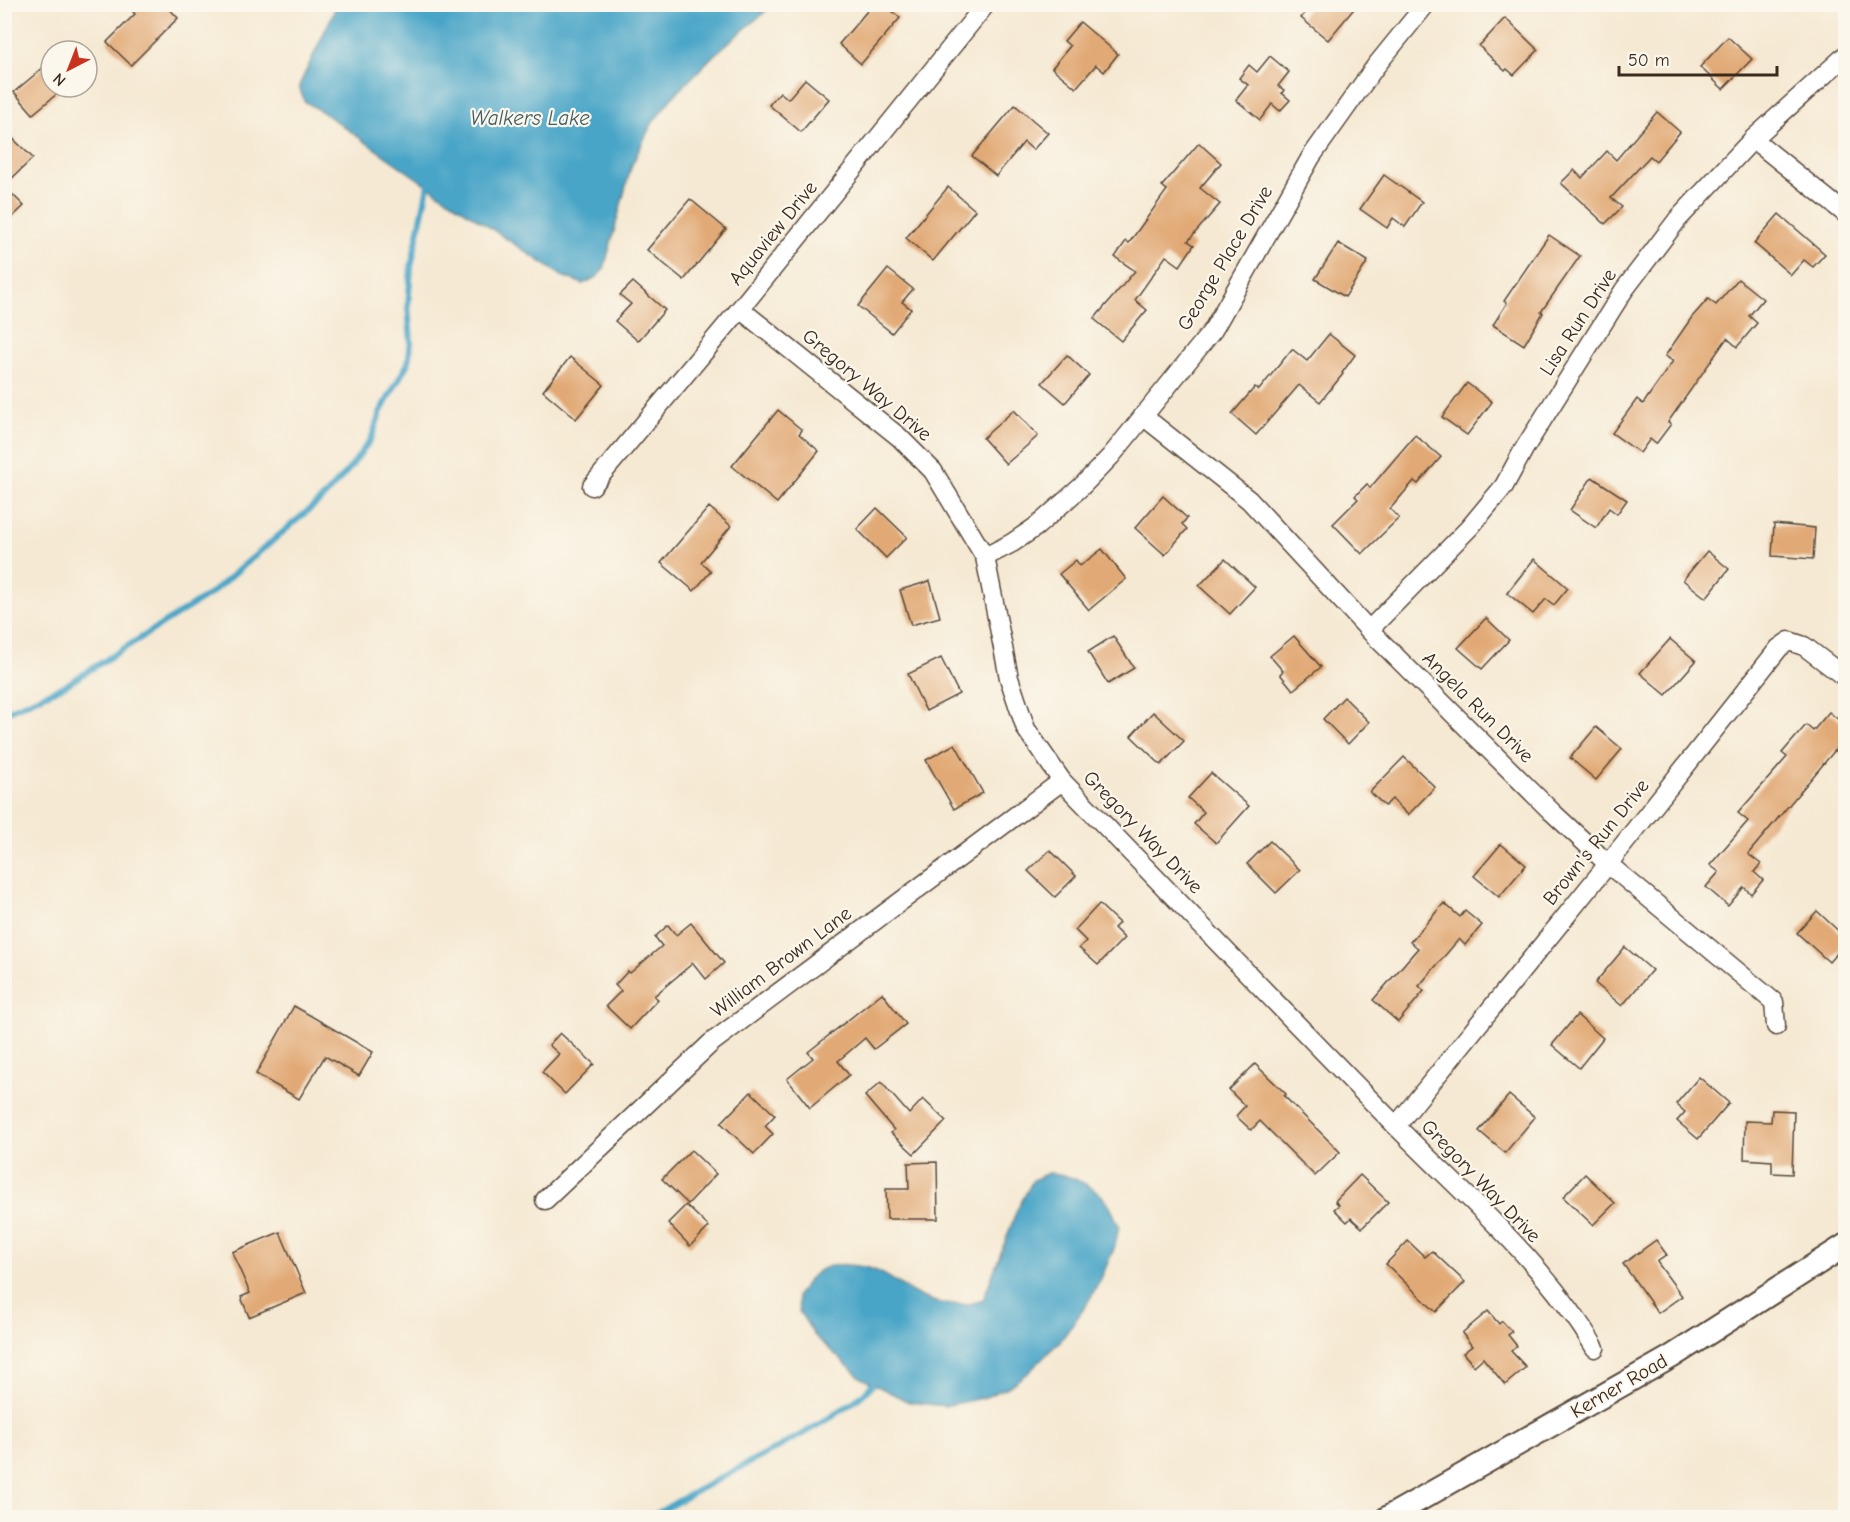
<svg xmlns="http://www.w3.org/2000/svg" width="1850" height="1522" font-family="'Comic Neue',sans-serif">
<rect width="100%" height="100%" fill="#fbf7ec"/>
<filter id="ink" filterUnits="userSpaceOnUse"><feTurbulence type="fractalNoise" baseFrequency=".0167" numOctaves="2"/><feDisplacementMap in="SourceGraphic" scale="12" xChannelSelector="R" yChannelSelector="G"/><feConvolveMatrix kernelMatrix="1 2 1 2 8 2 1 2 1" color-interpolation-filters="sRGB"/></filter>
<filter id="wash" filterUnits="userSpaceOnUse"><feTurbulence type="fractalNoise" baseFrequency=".008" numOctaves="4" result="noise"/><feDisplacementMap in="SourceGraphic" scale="24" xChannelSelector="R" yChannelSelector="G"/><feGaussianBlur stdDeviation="1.35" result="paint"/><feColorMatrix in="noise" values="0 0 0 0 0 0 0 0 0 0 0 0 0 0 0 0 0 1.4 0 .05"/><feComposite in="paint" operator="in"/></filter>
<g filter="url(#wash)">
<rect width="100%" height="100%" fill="#f5e9d3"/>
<g fill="#48a5c7" stroke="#426872" stroke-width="1.5">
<path d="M337,5V4L773,5L714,55L671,99L651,125L631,167L604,269L596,278L583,284L562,276L428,186L321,111L304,101L299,86Z"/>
<path d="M1048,1173C1065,1173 1091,1184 1103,1197C1110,1204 1115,1217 1119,1226L1115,1246L1100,1281L1085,1307L1061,1340L1029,1372L1008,1387L986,1397L945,1406L909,1402L861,1378L815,1336L799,1311L797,1296C804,1287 811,1274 822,1269C829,1265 841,1264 849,1265C886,1267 894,1285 924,1298C941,1305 965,1307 983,1300L1017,1210L1033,1180Z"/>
</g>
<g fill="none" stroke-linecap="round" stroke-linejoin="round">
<g stroke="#48a5c7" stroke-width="6">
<path d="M4,713L66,685L210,594L324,497L350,468L371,439L381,411L408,363L411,342L408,306L411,267L428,186L431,182"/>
<path d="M650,1518C708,1481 771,1455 829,1418C847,1406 867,1396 877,1377"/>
</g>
</g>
<g id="blocks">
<g fill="#e1a975">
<path d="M126,4H165L178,18L131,65L107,42L135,14Z"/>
<path d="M873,4H884L900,18L861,64L839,44Z"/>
<path d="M1312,4H1358L1328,40L1301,18Z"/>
<path d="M1505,18L1538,50L1514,75L1507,69L1505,71L1479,46Z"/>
<path d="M1080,22L1118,54L1104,72L1096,65L1076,88L1052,68L1070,46L1064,41Z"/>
<path d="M1728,37L1752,59L1723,89L1700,67Z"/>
<path d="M1270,56L1289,72L1278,86L1284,90L1282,93L1290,100L1280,111L1272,104L1260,120L1236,100L1248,85L1239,78L1249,65L1257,72Z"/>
<path d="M51,61V87H65L33,114L14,92Z"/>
<path d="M805,79L829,99L801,132L769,105L780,92L788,99Z"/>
<path d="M1015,105L1048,133L1033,150L1024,142L996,176L972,156Z"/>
<path d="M1657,112L1680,132L1656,161L1650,156L1611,198L1622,207L1605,224L1561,183L1574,170L1582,178L1607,151L1616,160Z"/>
<path d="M4,130L33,158L4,186Z"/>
<path d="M1199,143L1221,163L1200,188L1220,204L1188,241L1194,245L1180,266L1166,256L1135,300L1147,310L1121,341L1094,319L1135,271L1115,257L1126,241L1129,243L1167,190L1162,186Z"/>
<path d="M1384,175L1422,202L1405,227L1393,218L1387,228L1360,209Z"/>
<path d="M4,186L24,206L4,225Z"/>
<path d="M948,187L975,210L933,261L906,238Z"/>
<path d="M690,199L726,229L684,280L647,250Z"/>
<path d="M1779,214L1825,254L1813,267L1804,260L1791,275L1754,243Z"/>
<path d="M1549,235L1580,256L1541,312L1543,313L1524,345L1493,325L1507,303L1504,301Z"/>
<path d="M1338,243L1368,261L1345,297L1315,279Z"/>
<path d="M888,269L913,289L902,302L911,309L892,333L858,306Z"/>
<path d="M1738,279L1763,299L1749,316L1757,323L1737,347L1727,338L1668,422L1671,424L1656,444L1650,439L1640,453L1612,433L1637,399L1643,404L1673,361L1665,356L1692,317L1708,299L1716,305Z"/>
<path d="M633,282L665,310L638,341L615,321L631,304L620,295Z"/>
<path d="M1329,334L1355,355L1342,373L1343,374L1320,402L1299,385L1256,435L1232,414L1255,387L1259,390L1292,349L1307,361Z"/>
<path d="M1067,355L1089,375L1065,403L1042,383Z"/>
<path d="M570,357L604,385L576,419L543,391Z"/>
<path d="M1467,383L1492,402L1467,435L1442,417Z"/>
<path d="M778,410L802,430L799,434L819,451L777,503L732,466Z"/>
<path d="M1014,410L1038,436L1006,464L983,438Z"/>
<path d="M1415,435L1441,457L1418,484L1414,481L1390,509L1399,518L1362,554L1333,524L1358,499L1355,496L1367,484L1370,488Z"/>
<path d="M1592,477L1627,500L1617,514L1609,508L1596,528L1570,510Z"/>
<path d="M1163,496L1187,518L1182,524L1187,529L1165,555L1135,528Z"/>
<path d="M709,507L731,526L701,562L711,571L694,591L661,563Z"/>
<path d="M877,508L907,537L886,558L857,529Z"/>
<path d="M1774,524L1815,528L1813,559L1772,556Z"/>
<path d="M1102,549L1126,579L1089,610L1059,574L1076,560L1080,566Z"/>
<path d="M1707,551L1729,569L1706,598L1683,580Z"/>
<path d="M1225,559L1255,587L1230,614L1199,586Z"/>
<path d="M1534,559L1568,588L1554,605L1546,599L1533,614L1507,593Z"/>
<path d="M930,581L940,617L911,625L900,590Z"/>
<path d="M1486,618L1509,640L1482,669L1458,648Z"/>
<path d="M1113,636L1134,668L1108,684L1088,652Z"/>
<path d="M1294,636L1321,667L1293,690L1280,674L1283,671L1270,656Z"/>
<path d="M1670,639L1696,661L1666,695L1640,673Z"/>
<path d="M941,658L959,694L926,711L908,674Z"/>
<path d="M1344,697L1369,722L1348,744L1323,719Z"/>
<path d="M1153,712L1184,741L1161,765L1131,736Z"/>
<path d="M1829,712L1845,725V757L1836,749L1748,854L1761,864L1754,872L1763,880L1751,894L1744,887L1728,906L1706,887L1719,872L1710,865L1748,821L1738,813L1787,757L1782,753L1806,725L1813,731Z"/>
<path d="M1596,727L1622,749L1596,780L1570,758Z"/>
<path d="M955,744L983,793L954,809L926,760Z"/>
<path d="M1404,757L1435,787L1408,815L1392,799L1385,806L1370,792Z"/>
<path d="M1211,773L1249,806L1216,843L1194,824L1204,812L1188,798Z"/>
<path d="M1270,841L1300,870L1276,893L1247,864Z"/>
<path d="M1501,844L1526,865L1499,897L1474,876Z"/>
<path d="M1050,850L1076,876L1055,897L1028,871Z"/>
<path d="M1444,903L1460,917L1465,911L1482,925L1465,945L1459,939L1419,986L1424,991L1398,1022L1373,1000L1418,948L1410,942Z"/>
<path d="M1099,904L1119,923L1114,928L1124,938L1098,965L1079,948L1086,941L1075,930Z"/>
<path d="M1817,911L1845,937V944L1829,962L1797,933Z"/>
<path d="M691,923L724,963L706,979L693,963L654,996L658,999L630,1029L606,1006L621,991L615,985L628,971L630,973L662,946L655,937L668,925L676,935Z"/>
<path d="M1625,947L1652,970L1622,1006L1595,983Z"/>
<path d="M882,993L906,1024L874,1049L865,1038L838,1061L849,1075L810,1108L787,1079L813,1058L808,1052Z"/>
<path d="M294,1006L373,1052L359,1076L325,1056L299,1099L256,1074Z"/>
<path d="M1577,1015L1603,1038L1579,1068L1552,1045Z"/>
<path d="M560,1033L594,1064L565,1094L542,1072L559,1054L549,1045Z"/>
<path d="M1255,1064L1286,1094L1284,1096L1340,1152L1315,1176L1260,1121L1251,1130L1236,1116L1245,1106L1229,1090Z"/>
<path d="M1699,1077L1729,1103L1698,1139L1677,1121L1685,1112L1676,1104Z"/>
<path d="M881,1082L909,1114L923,1099L946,1121L914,1154L891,1133L894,1130L865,1096Z"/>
<path d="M751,1092L775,1115L765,1126L773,1134L754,1154L721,1123Z"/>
<path d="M1509,1095L1535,1117L1505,1153L1479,1131Z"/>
<path d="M1772,1110L1794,1111L1792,1174L1772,1173V1161L1744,1159L1745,1121L1771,1122Z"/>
<path d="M691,1150L716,1174L688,1204L662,1179Z"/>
<path d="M937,1162L938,1219H887L886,1189H909L908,1163Z"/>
<path d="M1585,1174L1615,1203L1593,1225L1563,1197Z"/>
<path d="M1360,1175L1388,1202L1362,1228L1351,1218L1347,1222L1334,1209L1339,1205L1335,1201Z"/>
<path d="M686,1205L709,1227L690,1246L668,1223Z"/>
<path d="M280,1232L306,1293L249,1317L241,1297L250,1293L232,1252Z"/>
<path d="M1656,1240L1667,1255L1657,1262L1682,1296L1658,1313L1623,1264Z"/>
<path d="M1408,1241L1425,1257L1432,1251L1465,1282L1436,1312L1386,1264Z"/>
<path d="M1488,1311L1499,1324L1502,1321L1512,1332L1508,1335L1517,1346L1511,1351L1526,1367L1505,1385L1483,1358L1474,1366L1463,1353L1472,1346L1462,1333Z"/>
</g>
</g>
</g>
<g filter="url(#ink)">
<use href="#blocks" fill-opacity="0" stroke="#574739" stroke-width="1.5"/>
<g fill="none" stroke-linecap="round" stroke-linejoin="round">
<defs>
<g id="minor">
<path d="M1753,139L1846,214"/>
<path d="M740,309L899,437L933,471L985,557L1009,678L1026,729L1062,781C1173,896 1284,1012 1396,1126C1464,1195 1546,1264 1595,1348"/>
<path d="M1143,416L1249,500L1369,630L1552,812L1608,864L1774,1002L1776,1026"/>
<path d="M592,486L740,309L986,4"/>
<path d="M985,557L1012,543L1037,526L1081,487L1111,456L1213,330L1311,157L1375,67L1426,4"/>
<path d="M1369,630L1470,527L1504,486L1524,449L1624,290L1678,219L1753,139L1846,55"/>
<path d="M1396,1126L1608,864L1779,648L1789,641L1804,646L1846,678"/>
<path d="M545,1200L711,1043L1062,781"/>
</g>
<path id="tertiary" d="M1387,1518L1671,1357L1846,1245"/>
</defs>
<use href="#minor" stroke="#574739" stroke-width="21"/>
<use href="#tertiary" stroke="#574739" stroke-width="26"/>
<use href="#minor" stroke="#fff" stroke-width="18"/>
<use href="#tertiary" stroke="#fff" stroke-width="22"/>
</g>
</g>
<g text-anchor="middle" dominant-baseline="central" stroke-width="4.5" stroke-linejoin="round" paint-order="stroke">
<g font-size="20" fill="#3b2a1e" stroke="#fbf7ec">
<text transform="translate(773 233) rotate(-51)">Aquaview Drive</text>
<text transform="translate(1225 258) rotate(-59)">George Place Drive</text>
<text transform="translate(1578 322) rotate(-57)">Lisa Run Drive</text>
<text transform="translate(867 385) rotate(40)">Gregory Way Drive</text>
<text transform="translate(1478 707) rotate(45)">Angela Run Drive</text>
<text transform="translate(1143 832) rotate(46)">Gregory Way Drive</text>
<text transform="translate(1596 842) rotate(-51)">Brown's Run Drive</text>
<text transform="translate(781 962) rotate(-37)">William Brown Lane</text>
<text transform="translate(1481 1181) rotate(46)">Gregory Way Drive</text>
<text transform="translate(1619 1386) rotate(-30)">Kerner Road</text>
</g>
<g font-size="21" font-style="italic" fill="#405b62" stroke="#fbf7ec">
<text x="530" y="118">Walkers Lake</text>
</g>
</g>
<rect width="1850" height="1522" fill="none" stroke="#fbf7ec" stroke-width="24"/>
<g transform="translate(69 69) rotate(222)"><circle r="28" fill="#fbf7ec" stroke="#aea59a" stroke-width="1.5"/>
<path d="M0-4.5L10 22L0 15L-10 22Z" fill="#c8321e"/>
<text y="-9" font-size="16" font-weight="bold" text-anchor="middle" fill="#3b2a1e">N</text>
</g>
<path d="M1619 66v9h158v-9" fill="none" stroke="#3b2a1e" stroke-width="3"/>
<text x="1628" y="66" font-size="18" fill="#3b2a1e" stroke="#fbf7ec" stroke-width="4.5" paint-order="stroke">50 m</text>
</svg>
